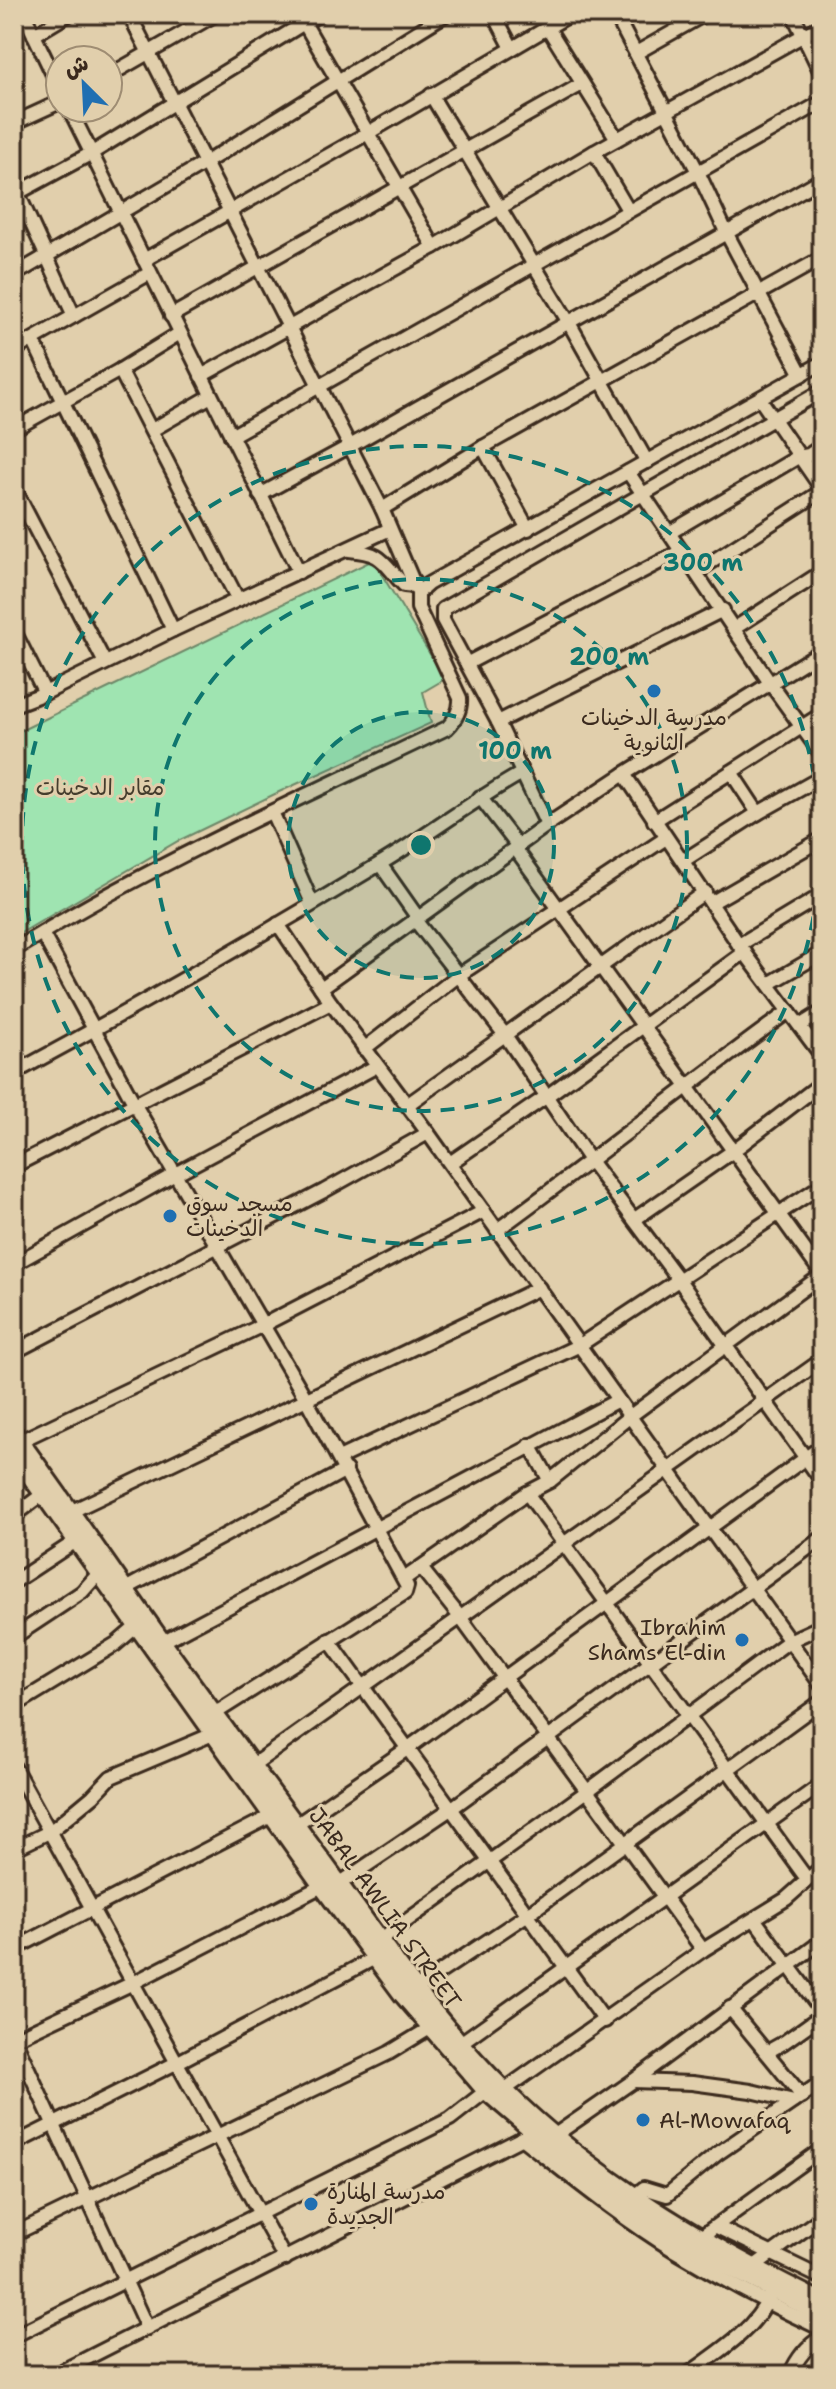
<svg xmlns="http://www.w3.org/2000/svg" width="836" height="2389" font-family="'Shantell Sans','Playpen Sans Arabic',sans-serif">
<rect width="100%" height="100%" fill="#e1cfac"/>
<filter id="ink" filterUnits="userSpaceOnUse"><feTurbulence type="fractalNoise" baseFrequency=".0125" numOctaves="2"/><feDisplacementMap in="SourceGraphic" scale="16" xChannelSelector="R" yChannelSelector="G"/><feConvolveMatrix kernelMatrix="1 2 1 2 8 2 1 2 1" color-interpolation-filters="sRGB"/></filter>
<g filter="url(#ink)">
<path fill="#9fe4b1" stroke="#6d8768" stroke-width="2" d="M373,560L445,679L423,692L431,723L279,792L178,841L14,937V734Z"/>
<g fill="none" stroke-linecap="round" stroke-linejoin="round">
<defs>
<g id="minor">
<path d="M24,14L60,89"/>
<path d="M299,14L434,247"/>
<path d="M494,14L512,48"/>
<path d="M615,14L698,172L727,234L802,375"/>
<path d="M793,14L822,75"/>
<path d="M548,28L617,139"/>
<path d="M34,35L69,14"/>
<path d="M636,53L705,14"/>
<path d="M108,76L216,14"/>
<path d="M431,95L568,321L647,462"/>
<path d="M69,108L299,572"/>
<path d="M14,123L60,102"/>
<path d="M594,152L628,210"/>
<path d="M14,185L74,316"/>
<path d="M14,195L92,153L319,14"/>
<path d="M144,260L368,133L571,14"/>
<path d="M14,275L205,163L446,14"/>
<path d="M171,316L582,84"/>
<path d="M33,340L173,630"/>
<path d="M14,350L150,273"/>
<path d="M120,370L238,600"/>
<path d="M201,376L434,247L594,152L822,25"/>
<path d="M760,399L822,489"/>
<path d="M14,429L120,370L180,333"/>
<path d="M152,430L211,396"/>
<path d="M231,436L822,102"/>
<path d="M483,447L528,529"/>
<path d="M628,472L770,683L822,755"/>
<path d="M14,488L105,663"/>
<path d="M260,495L350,446L822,179"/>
<path d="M382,509L483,447L822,258"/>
<path d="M669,533L798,457L809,455L822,446"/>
<path d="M349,550C384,553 382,562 404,585L415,586"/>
<path d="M696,572L822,491"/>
<path d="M418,593L428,584L822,363"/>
<path d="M735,628L822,572"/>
<path d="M14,631L45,693"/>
<path d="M468,663L681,551"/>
<path d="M14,705L45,693L173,630L390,529"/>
<path d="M498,722L723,610"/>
<path d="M731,772L758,813"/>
<path d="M624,774L739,945L822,1056"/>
<path d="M480,797L517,845"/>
<path d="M272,812L312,903"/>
<path d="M654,821L822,714"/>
<path d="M547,825L498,722L443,620V609L822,391"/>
<path d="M515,848L822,1274"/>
<path d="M683,861L758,813L822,777"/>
<path d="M380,864L418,918"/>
<path d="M711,903L822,839"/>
<path d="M415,920L505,1035L591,1162L679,1280L822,1481"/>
<path d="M278,924L331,1003L428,1133L822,1686"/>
<path d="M42,933L135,1105L306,1399L407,1586L405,1593L214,1714"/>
<path d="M739,945L822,895"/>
<path d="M14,950C151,864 302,798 447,728C456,719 461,710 460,698L418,608V593L382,509L129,14"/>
<path d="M769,984L822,953"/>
<path d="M321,988L547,825L624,774L822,651"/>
<path d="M801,1025L822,1012"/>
<path d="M364,1049L459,975L666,838"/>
<path d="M14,1073C137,1007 259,937 378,865C427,836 472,801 522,773"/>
<path d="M407,1105L705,892"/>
<path d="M450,1163L547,1096L745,952"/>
<path d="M14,1166L331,1003"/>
<path d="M635,1219L733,1151L822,1083"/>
<path d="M497,1230C596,1158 691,1082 789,1011"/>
<path d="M14,1264L177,1173L377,1066"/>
<path d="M14,1352L324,1191L428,1133"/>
<path d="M20,1441L265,1324L484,1211"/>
<path d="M530,1445L550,1481"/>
<path d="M339,1458L580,1345L822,1185"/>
<path d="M527,1493L807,1879"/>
<path d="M70,1512L539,1288"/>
<path d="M14,1516L43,1494"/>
<path d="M421,1568L460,1617L703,1950"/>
<path d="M404,1579L527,1493L550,1481L629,1417L822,1275"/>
<path d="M14,1582L76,1541"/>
<path d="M125,1589L346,1470"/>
<path d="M14,1637L82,1592L99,1573"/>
<path d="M329,1640L605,2021"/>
<path d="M162,1642L618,1400"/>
<path d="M14,1706L116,1644L137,1626"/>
<path d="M253,1765L822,1360"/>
<path d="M14,1767L285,2259"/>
<path d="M289,1830L407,1749L822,1446"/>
<path d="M14,1849L51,1831L93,1796L111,1777L213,1734"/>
<path d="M339,1884L452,1808L822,1538"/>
<path d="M755,1920L822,2011"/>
<path d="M380,1940L586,1792L789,1641L822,1626"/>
<path d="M14,1949L271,1816"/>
<path d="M415,1989L528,1914L822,1701"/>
<path d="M730,2008L802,2096"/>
<path d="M14,2038L147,2328"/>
<path d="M14,2039L133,1983L322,1886"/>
<path d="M459,2044L822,1784"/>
<path d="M767,2052L783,2043L822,2015"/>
<path d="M633,2081L692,2083L751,2091L794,2101"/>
<path d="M504,2090L703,1950L786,1899L822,1867"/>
<path d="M521,2138C571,2177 621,2218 675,2251C723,2280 772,2306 822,2329"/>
<path d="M548,2140L633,2081L822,1941"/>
<path d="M14,2144L178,2062L375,1958"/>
<path d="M634,2196L644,2188L667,2195L717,2154L822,2082"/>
<path d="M717,2227L822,2278"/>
<path d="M14,2234L389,2053L430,2028"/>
<path d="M699,2238L822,2149"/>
<path d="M753,2267L822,2217"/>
<path d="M14,2336L450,2119L486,2091"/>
<path d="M14,2371L16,2375"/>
<path d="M54,2375L534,2132"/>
<path d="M687,2375C718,2352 753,2332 770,2296"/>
<path d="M790,2375C797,2358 806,2346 822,2337"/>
</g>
<g id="major">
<path d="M14,1433C58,1493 101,1555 144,1616C201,1697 260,1776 318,1855C377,1935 431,2018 502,2088C594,2180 706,2245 822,2302"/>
<path d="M14,1453L322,1886L402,1994L486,2091L578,2169L648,2220L719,2262L822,2315"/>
</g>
</defs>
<use href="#minor" stroke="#3b2a1e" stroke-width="18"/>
<use href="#major" stroke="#3b2a1e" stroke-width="22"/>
<use href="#minor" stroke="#e1cfac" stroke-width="12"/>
<use href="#major" stroke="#e1cfac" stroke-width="16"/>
</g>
</g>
<circle cx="421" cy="845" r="133" fill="#0f766e" fill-opacity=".12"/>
<g fill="none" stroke="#0f766e" stroke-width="4" stroke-dasharray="14 10">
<circle cx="421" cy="845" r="133"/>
<circle cx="421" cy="845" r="266"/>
<circle cx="421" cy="845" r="399"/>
</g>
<g fill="#1f6fb2" stroke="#e1cfac" stroke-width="3">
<circle cx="654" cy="691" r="8"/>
<circle cx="170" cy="1216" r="8"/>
<circle cx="742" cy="1640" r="8"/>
<circle cx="643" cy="2120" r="8"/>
<circle cx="311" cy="2204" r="8"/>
</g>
<g text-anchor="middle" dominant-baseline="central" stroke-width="6" stroke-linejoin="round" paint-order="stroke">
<g font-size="22" fill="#3b2a1e" stroke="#e1cfac" text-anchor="start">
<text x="654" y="717" text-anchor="middle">مدرسة الدخينات<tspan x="654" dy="25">الثانوية</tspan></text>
<text x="186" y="1203">مسجد سوق<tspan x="186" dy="25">الدخينات</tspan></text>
<text x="726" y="1627" text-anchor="end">Ibrahim<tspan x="726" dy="25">Shams El-din</tspan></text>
<text x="659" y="2120">Al-Mowafaq</text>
<text x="327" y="2191">مدرسة المنارة<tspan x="327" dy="25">الجديدة</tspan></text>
</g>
<g font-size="22" fill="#453d2d" stroke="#e1cfac">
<text x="100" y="787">مقابر الدخينات</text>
</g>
<g font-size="22" fill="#3b2a1e" stroke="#e1cfac">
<text transform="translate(385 1908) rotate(54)">JABAL AWLIA STREET</text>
</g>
</g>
<circle cx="421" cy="845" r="12" fill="#0f766e" stroke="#e1cfac" stroke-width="4"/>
<g font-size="24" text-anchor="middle" font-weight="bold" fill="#0f766e" stroke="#e1cfac" stroke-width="6" stroke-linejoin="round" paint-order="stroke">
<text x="703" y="571">300 m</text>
<text x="609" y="665">200 m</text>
<text x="515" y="759">100 m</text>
</g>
<rect width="836" height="2389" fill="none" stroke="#e1cfac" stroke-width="48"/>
<rect x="24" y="24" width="788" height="2341" fill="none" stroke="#3b2a1e" stroke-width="3" filter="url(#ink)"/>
<g transform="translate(84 84) rotate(336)"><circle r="38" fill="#e1cfac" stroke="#9f8d73" stroke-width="2"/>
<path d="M0-6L14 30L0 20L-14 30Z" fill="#1f6fb2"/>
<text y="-12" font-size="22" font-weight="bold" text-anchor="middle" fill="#3b2a1e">ش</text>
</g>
</svg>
